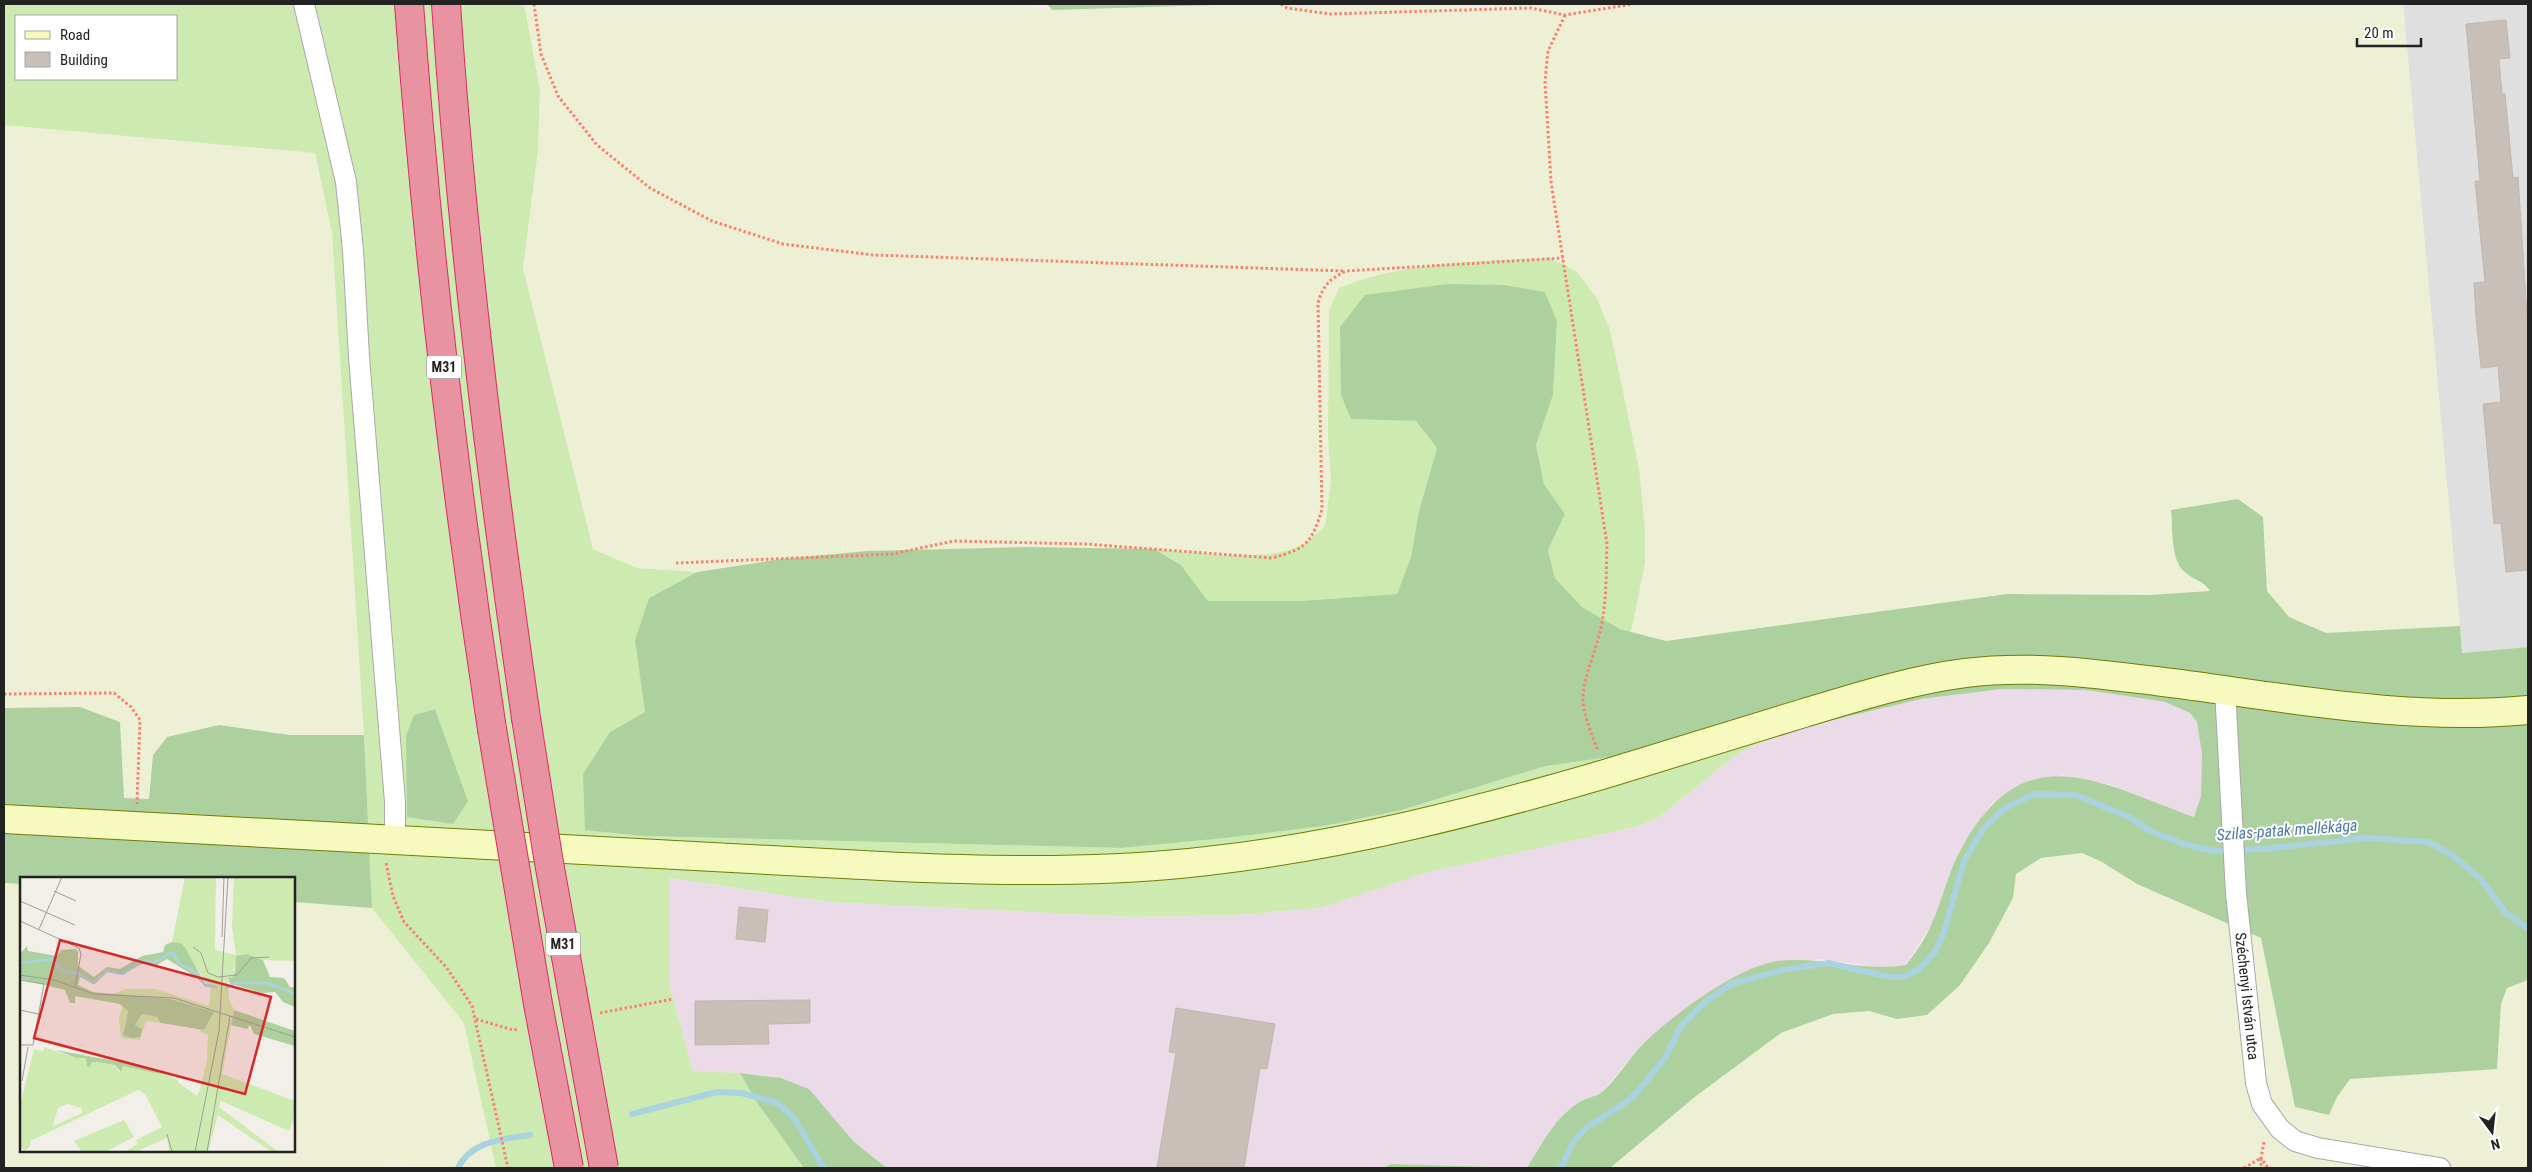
<svg xmlns="http://www.w3.org/2000/svg" width="2532" height="1172" font-family="'Roboto Condensed',sans-serif">
<rect width="100%" height="100%" fill="#f2efe9"/>
<path fill="#e0dfdf" d="M2403,4H2528V647L2462,653Z"/>
<path fill="#ebdbe8" d="M2002,689L2086,690L2165,702L2190,713L2197,722L2202,754L2201,796L2194,817L2112,785L2063,775L1992,803L1958,855L1933,922L1906,965L1887,968L1817,959L1707,993L1644,1043L1601,1093L1580,1101L1527,1168L1391,1164L1383,1168H887L854,1142L809,1089L781,1078L754,1074L693,1071L669,983L668,878L828,902L1135,917L1235,915L1320,908L1425,873L1631,828L1655,820L1739,753L1779,733L1921,699Z"/>
<g fill="#eef0d5">
<path d="M524,4H1003L1052,10L1249,4H2403L2460,626L2326,633L2289,617L2267,591L2263,517L2186,574L2202,581L2210,591L2150,595L2007,594L1666,641L1620,629L1397,594L1154,549L1025,547L867,551L781,559L697,572L637,568L593,549L523,268L538,151L540,90Z"/>
<path d="M4,125L314,153L332,233L364,735H290L219,725L153,755L150,799L123,798L120,722L80,707L4,708Z"/>
<path d="M2082,853L2102,862L2137,884L2261,938L2295,1107L2329,1115L2337,1097L2350,1079L2497,1069L2501,1004L2507,988L2528,980V1168H2371L2350,1164V1168H1610L1696,1096L1781,1033L1833,1014L1869,1011L1897,1019L1960,985L1989,943L2013,898L2016,874L2041,858Z"/>
<path d="M4,883L21,884V1151H294V902L372,908L464,1023L496,1168L387,1166L381,1168H4Z"/>
</g>
<g fill="#cdebb0" fill-rule="evenodd">
<path d="M4,4H524L540,90L538,151L523,268L593,549L637,568L697,572L649,598L636,640L645,712L610,732L643,836L1121,848L1324,826L1398,811L1546,766L1779,733L1739,753L1655,820L1631,828L1425,873L1320,908L1235,915L1135,917L828,902L669,878V983L693,1071L740,1073L755,1100L804,1168H496L464,1023L372,908L364,735L332,233L315,153L4,125ZM16,16H176V79H16ZM435,709L468,801L414,715Z"/>
<path d="M1551,258L1576,271L1596,297L1609,327L1619,372L1639,469L1645,529V563L1631,632L1620,629L1582,607L1555,578L1548,550L1565,514L1544,484L1536,445L1553,395L1557,321L1544,292L1505,285L1351,418L1416,421L1437,448L1419,511L1411,557L1397,594L1300,601H1208L1181,565L1154,549C1195,552 1268,564 1304,544C1311,539 1318,532 1325,526L1331,481L1328,439L1329,311L1339,288C1400,262 1486,261 1551,258Z"/>
</g>
<g fill="#add19e">
<path d="M1047,4H1249L1052,10Z"/>
<path d="M1447,284L1505,285L1545,292L1557,321L1553,395L1536,445L1544,484L1565,514L1548,550L1555,578L1582,607L1620,629L1666,641L2007,594L2150,595L2210,591C2203,580 2195,581 2186,573C2170,562 2173,528 2171,510L2238,499L2263,517L2267,591L2289,617L2326,633L2460,626L2462,653L2528,647V980L2507,988L2501,1004L2497,1069L2350,1079L2337,1097L2329,1115L2295,1107L2261,938L2137,884L2102,862L2082,853L2041,858L2016,874L2013,898L1989,943L1960,985L1927,1015L1897,1019L1869,1011L1833,1014L1781,1033L1696,1096L1610,1168H1524H1527C1542,1144 1554,1119 1578,1103C1585,1098 1595,1097 1602,1092C1618,1078 1629,1058 1644,1043C1673,1015 1738,966 1778,961C1821,956 1864,972 1906,965C1916,952 1926,938 1932,923C1942,901 1947,877 1958,855C2021,732 2095,781 2194,817L2201,796L2202,754L2197,722L2190,713L2165,702L2086,690L2002,689L1921,699L1779,733L1546,766L1398,811L1324,826L1224,838L1121,848L643,836L585,830L583,774L610,732L645,712L635,640L649,598L697,572L781,559L867,551L1025,547L1154,549L1181,565L1208,601H1300L1397,594L1411,557L1419,511L1437,448L1416,421L1351,419L1341,395L1340,327L1365,295Z"/>
<path d="M80,707L120,722L124,798L149,799L153,755L167,737L219,725L290,735H364L372,908L294,902V878H21V884L4,883V708Z"/>
<path d="M435,709L468,801L453,824L407,817L406,736L414,715Z"/>
<path d="M740,1073L781,1078L809,1089L854,1142L887,1168H804L755,1100Z"/>
<path d="M1391,1164L1491,1167L1497,1168H1383Z"/>
</g>
<g fill="none" stroke-linecap="round" stroke-linejoin="round">
<g stroke="#aad3df" stroke-width="6">
<path d="M632,1114L717,1092L741,1093L778,1103L794,1118L824,1168"/>
<path d="M458,1168C471,1141 503,1139 530,1135"/>
<path d="M1561,1168L1573,1142L1586,1128L1632,1098L1665,1058L1681,1026L1705,1002L1731,984L1783,970L1829,963L1889,977H1904L1919,969L1934,953L1943,935L1964,861L1984,828L2005,808L2034,794L2076,795L2129,817L2150,831L2183,844L2214,851L2263,849L2366,838L2428,842L2452,855L2480,878L2506,913L2528,929"/>
</g>
</g>
<g fill="#c7bfb8" stroke="#c4b6ab">
<path d="M2506,20L2510,58L2499,59L2502,94H2505L2513,178L2518,177L2528,331V570L2506,572L2501,523L2494,524L2483,404L2501,402L2498,366L2481,368L2476,317L2474,283L2485,282L2475,181H2480L2466,24Z"/>
<path d="M739,907L768,910L765,942L736,939Z"/>
<path d="M810,1000V1023L768,1024L769,1044L695,1045V1001Z"/>
<path d="M1176,1008L1275,1024L1267,1069L1260,1068L1244,1168H1157L1176,1053L1169,1052Z"/>
</g>
<g fill="none" stroke-linecap="round" stroke-linejoin="round">
<defs>
<g id="minor">
<path d="M304,4L346,182L353,250L359,357L395,802V839"/>
<path id="s1" d="M2225,689L2236,893L2256,1083L2262,1104L2280,1129L2295,1141L2318,1148L2440,1168"/>
</g>
<path id="secondary" d="M4,819L900,867C1002,871 1105,873 1207,861C1342,846 1475,812 1605,774C1672,754 1738,733 1804,713C1857,697 1911,680 1965,673C2030,665 2092,673 2156,681C2279,696 2404,722 2528,710"/>
<g id="motorway">
<path d="M409,4C427,246 455,488 492,729"/>
<path d="M446,4C462,243 492,481 526,718"/>
</g>
</defs>
<use href="#minor" stroke="#a9a9a9" stroke-width="22"/>
<use href="#secondary" stroke="#707d05" stroke-width="30"/>
<use href="#motorway" stroke="#dc2a67" stroke-width="30"/>
<g stroke="#fa8072" stroke-width="3" stroke-dasharray="2.5 2.5" stroke-linecap="butt">
<path d="M534,4L541,54L558,96L597,145L650,188L712,221L783,244L873,255L1345,271"/>
<path d="M1281,4L1287,8L1330,14L1531,8L1565,15L1633,4"/>
<path d="M1565,15L1548,51L1545,81L1551,182L1607,544C1606,573 1607,603 1600,632C1595,653 1585,673 1583,695C1582,713 1592,735 1598,751"/>
<path d="M676,563L892,554L954,541L1085,544L1272,558C1306,549 1312,543 1322,509L1318,303C1323,286 1329,279 1346,271L1563,258"/>
<path d="M4,694L114,693L131,707L140,720L137,804"/>
<path d="M386,863L393,896L404,922L447,968L472,1006L508,1168"/>
<path d="M600,1013L673,999"/>
<path d="M476,1019L513,1030L518,1029"/>
<path d="M2264,1142L2261,1158L2268,1168"/>
<path d="M2244,1168L2261,1158V1168"/>
</g>
<use href="#minor" stroke="#fff" stroke-width="20"/>
<use href="#secondary" stroke="#f7fabf" stroke-width="28"/>
<use href="#motorway" stroke="#e892a2" stroke-width="28"/>
<defs>
<g id="motorway-bridge">
<path d="M526,718L548,857L604,1168"/>
<path d="M492,729L538,1004L569,1168"/>
</g>
</defs>
<use href="#motorway-bridge" stroke="#dc2a67" stroke-width="30" stroke-linecap="butt"/>
<use href="#motorway-bridge" stroke="#e892a2" stroke-width="28"/>
</g>
<g text-anchor="middle" dominant-baseline="central" stroke-width="4" stroke-linejoin="round" paint-order="stroke">
<g fill="#fff" stroke="#646464" stroke-width="1">
<rect x="426.5" y="355.5" width="35" height="23" rx="4"/>
<rect x="545.5" y="932.5" width="35" height="23" rx="4"/>
</g>
<g font-size="14" font-weight="bold" fill="#222">
<text x="444" y="367">M31</text>
<text x="563" y="944">M31</text>
</g>
<g font-size="15" fill="#222" stroke="#fff">
<text stroke="none"><textPath href="#s1" startOffset="308">Széchenyi István utca</textPath></text>
</g>
<g font-size="16" font-style="italic" fill="#4a7aab" stroke="#fff">
<text transform="translate(2287 830) rotate(-4)">Szilas-patak mellékága</text>
</g>
</g>
<g transform="translate(20 877)">
<rect width="275" height="275" fill="#f2efe9"/>
<path d="M165,0H196L195,73L216,78L212,51L214,0H275V84L243,83L227,77L215,86L213,100L208,101L209,122L214,133L202,197L275,224V238L269,254L201,224L199,230L259,275H252L198,238L188,275H149L147,261L115,275H104L118,267L116,263L142,250L125,217L118,213L10,264L11,268L5,274L0,270V229L14,172L23,174L24,170L56,181H66L71,189L72,184L95,188L99,195L103,189L138,197L137,193L158,203L159,206L177,219L180,213L187,183L188,158L179,154L184,153L187,144L93,117L105,112H135L189,129L191,113L161,67L152,65ZM47,227L62,231V236L33,249L38,231ZM103,128L108,134L104,150L111,161L120,160L115,148L122,137L138,140L141,146L126,144L120,163L101,161L99,142ZM104,243L114,260L85,275H62L54,264Z" fill="#cdebb0" fill-rule="evenodd"/>
<path d="M152,65L161,66L166,72L187,111L176,100L147,82L135,89L124,86L101,98L88,94L75,107L60,100L58,108L73,115L150,122L194,135L184,153L141,146L137,140L122,137L115,148L122,152L120,160L111,161L103,158L108,134L100,127L55,119V126H50L45,113L0,102V77L7,69L8,74L37,79L41,73L56,72L58,74V89L74,100L87,90L100,92L122,79L143,75L145,68ZM227,77L243,83L250,100L264,101L270,110H275V130L263,125L255,115L243,116L210,107L208,101L213,100L215,94L216,79ZM214,133L275,154V169L234,157L230,148L227,152L211,148ZM36,173L127,190L137,193L139,197L103,189L101,195L95,188L77,185H72L70,190L67,189L66,181H56Z" fill="#add19e"/>
<path fill="none" stroke="#aad3df" stroke-width="2.5" d="M0,86L32,82L41,93L59,97L73,106L87,94L103,97L123,83L133,86L152,75L159,86L178,97L185,108L197,110M206,111L216,106H248L275,117"/>
<path fill="none" stroke="#9f9d99" stroke-width="1" d="M34,14L56,24M0,24L55,48M0,44L59,71L61,77L55,110M19,52L42,0M202,60L204,0M173,70L181,76L188,96L198,100L217,98L231,81L249,80M0,98L34,103L74,117L154,121L275,160M0,103L24,107L13,168H0M0,133L18,137M2,204L8,170M147,257L152,275M175,275L199,154L208,0M187,275L210,139"/>
<path fill="#d62828" fill-opacity="0.15" stroke="#d62828" stroke-width="2.5" d="M40,63L251,120L225,217L14,161Z"/>
<rect width="275" height="275" fill="none" stroke="#222" stroke-width="2.5"/>
</g>
<rect width="2532" height="1172" fill="none" stroke="#222222" stroke-width="10"/>
<rect x="15" y="15" width="162" height="65" fill="#ffffff" stroke="#a7a7a7"/>
<rect x="25" y="31" width="25" height="8" fill="#f7fabf" stroke="#a7a7a7"/>
<text x="60" y="40" font-size="15" fill="#222222">Road</text>
<rect x="25" y="52" width="25" height="15" fill="#c7bfb8" stroke="#a7a7a7"/>
<text x="60" y="65" font-size="15" fill="#222222">Building</text>
<g transform="translate(2492 1132) rotate(165)" stroke="#ffffff" stroke-width="4" paint-order="stroke">
<path d="M0-4L9 19L0 12L-9 19Z" fill="#222222"/>
<text y="-8" font-size="14" font-weight="bold" text-anchor="middle" fill="#222222">N</text>
</g>
<path d="M2357 38v8h64v-8" fill="none" stroke="#222222" stroke-width="2.5"/>
<text x="2364" y="38" font-size="15" fill="#222222" stroke="#ffffff" stroke-width="4" paint-order="stroke">20 m</text>
</svg>
